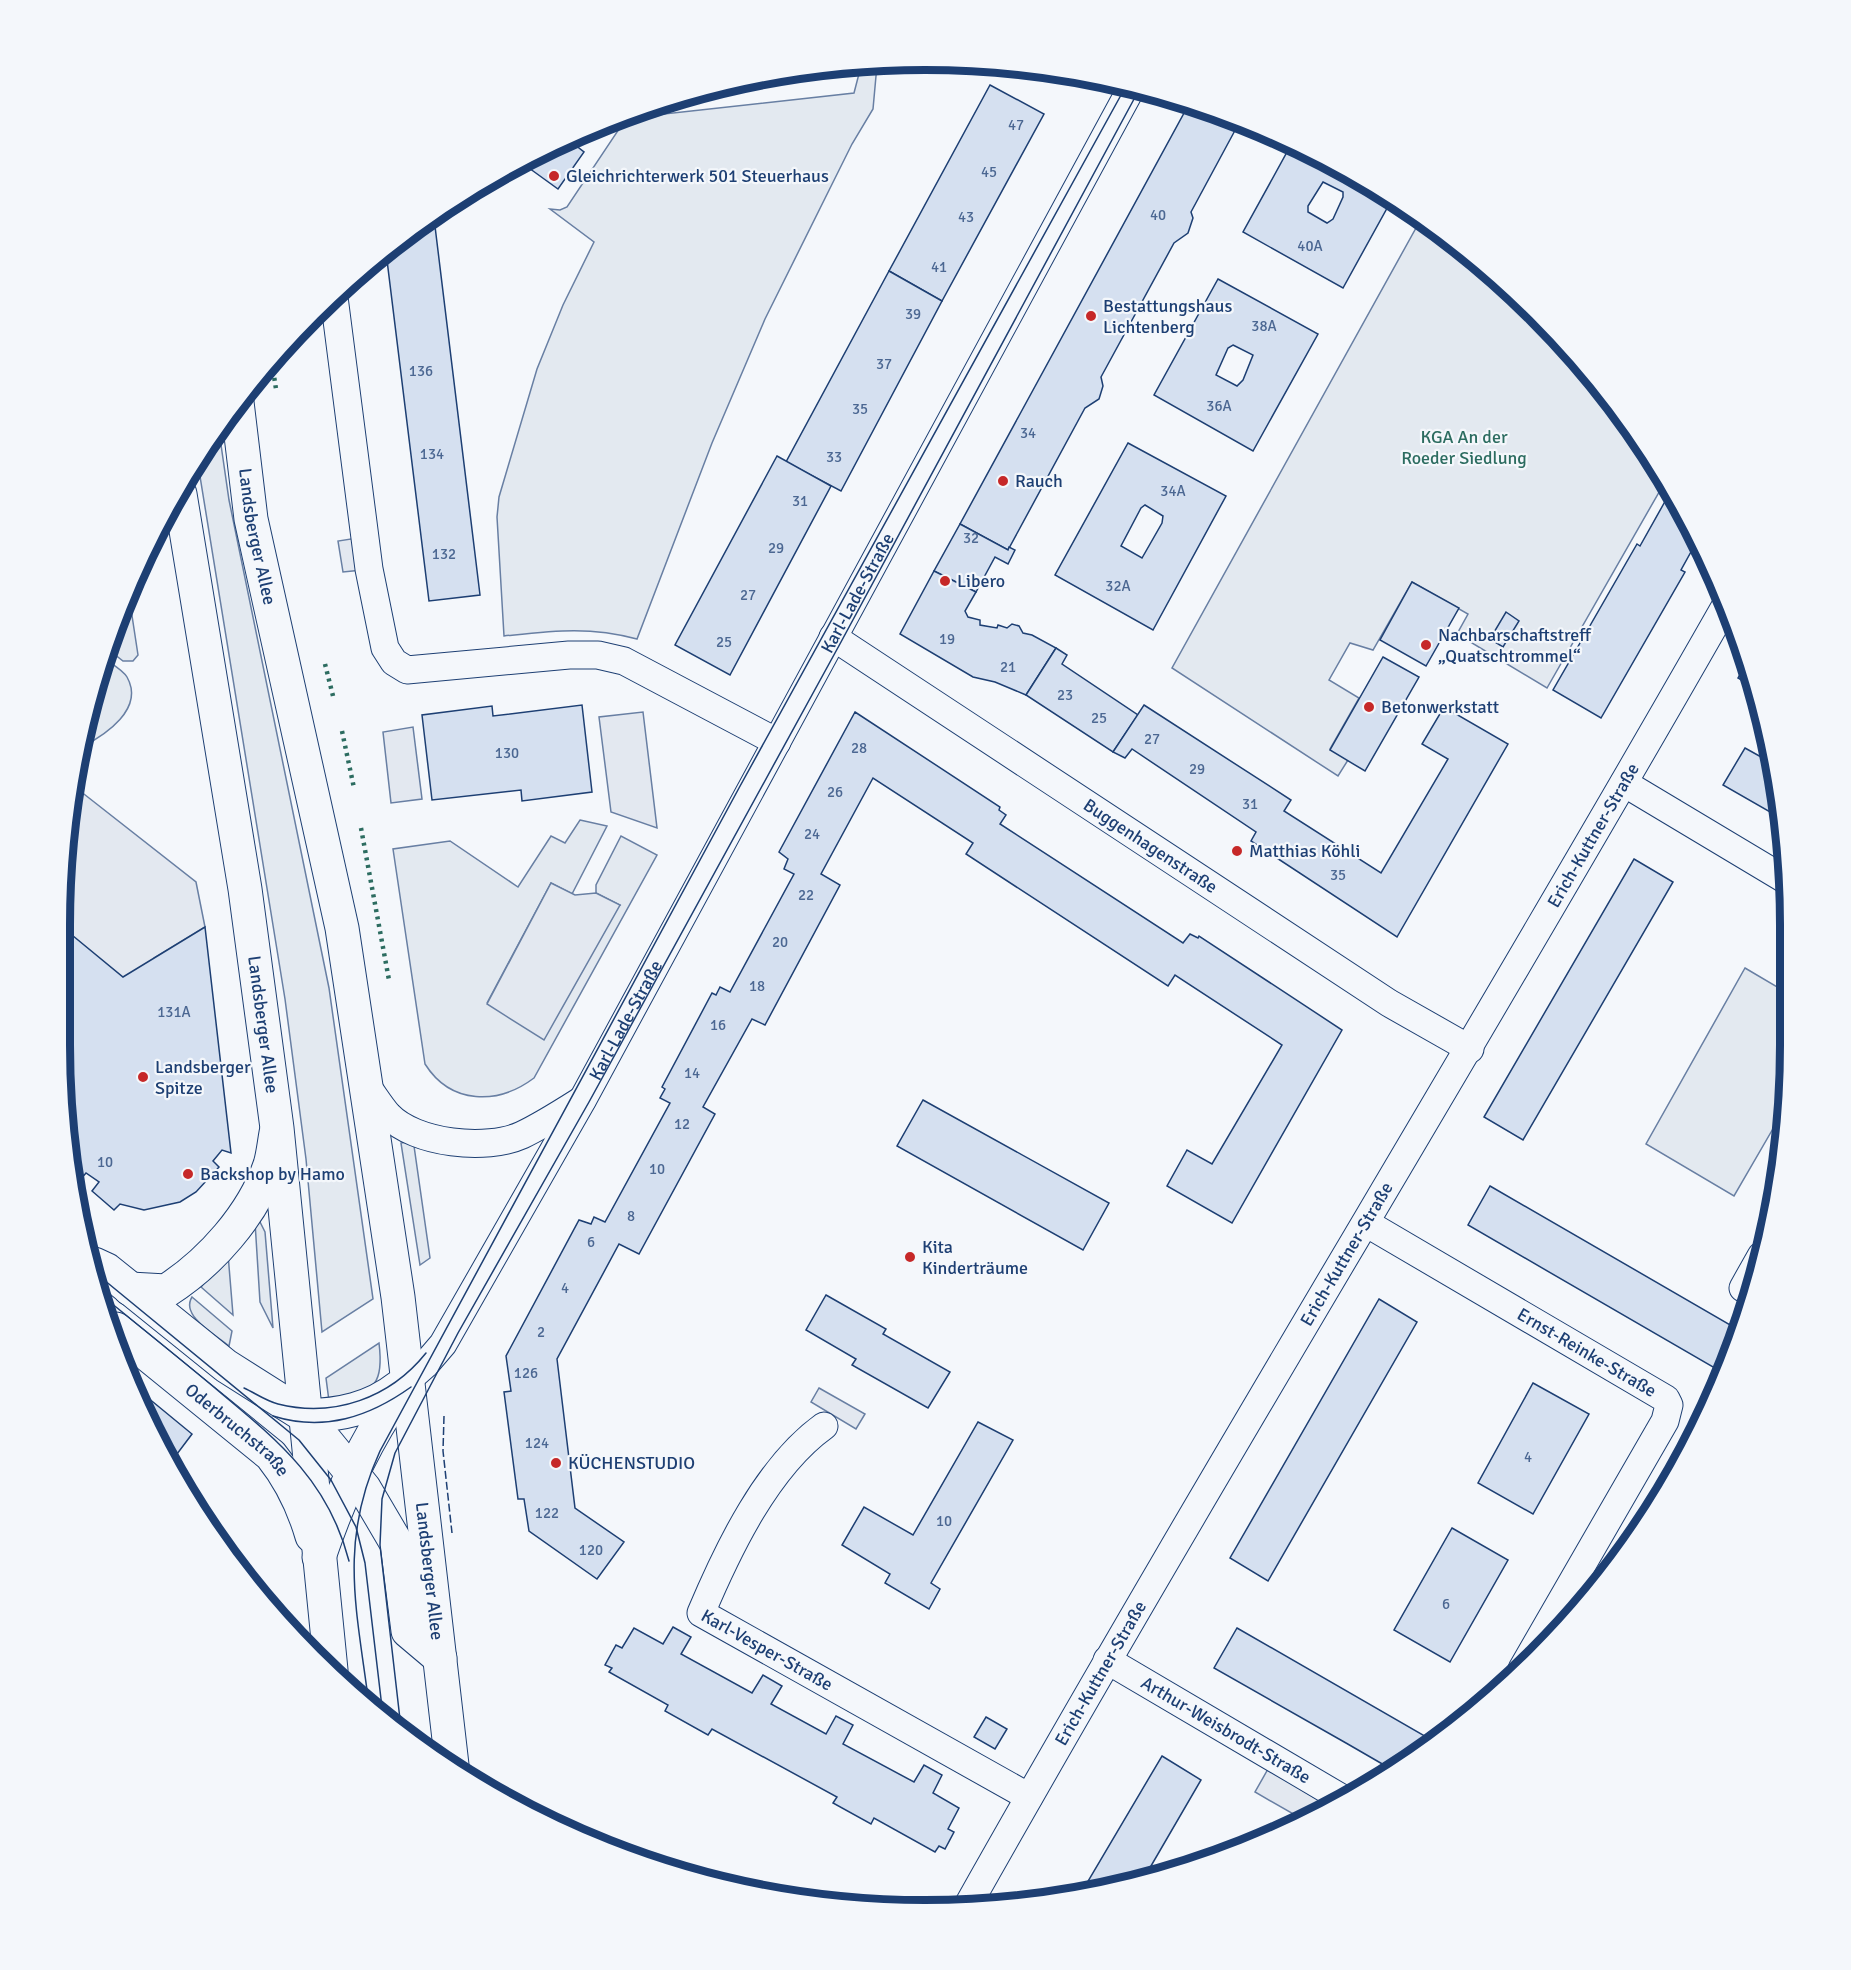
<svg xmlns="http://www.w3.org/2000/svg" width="1851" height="1970" font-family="Signika,sans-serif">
<rect width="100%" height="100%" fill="#f4f7fb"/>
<g fill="#e3e9f0" stroke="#687fa3" stroke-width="1.5">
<path d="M877,65L873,109L852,144L765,319L712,443L637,639C589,626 552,631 504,636L497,517L499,497L537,369L563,305L594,242L550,209L560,210L567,207L629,114L638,110L646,116L854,93L861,66Z"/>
<path d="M1421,219L1452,239L1576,355L1666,480L1547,688L1457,634L1468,614L1412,582L1373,650L1350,643L1329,680L1359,698L1330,749L1348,760L1338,776L1172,668Z"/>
<path d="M219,431L229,500L329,988L373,1299L322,1332L306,1159L285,999L198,464Z"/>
<path d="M129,596L138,655L133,661H123L109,650Z"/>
<path d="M105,659C112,664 123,670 127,677C145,709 105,735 82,747L90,701Z"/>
<path d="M580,820L607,826L572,894L551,883L487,1003L620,905L596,893V885L621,836L657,855L534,1078C498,1105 451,1105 425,1064L393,849L450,841L518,887L551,836L565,843Z"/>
<path d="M1745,968L1789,994L1790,1014L1782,1029L1791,1035V1045L1785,1108L1734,1196L1646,1144Z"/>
<path d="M406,1142L414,1146L430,1258L420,1265L401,1143Z"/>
<path d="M255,1222H260L265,1232L273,1328L260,1302Z"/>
<path d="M228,1254L233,1315L201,1287Z"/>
<path d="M192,1297L232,1331L229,1346C216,1335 180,1316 192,1297Z"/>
<path d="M379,1343C385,1392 370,1389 329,1401L326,1378Z"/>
</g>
<g fill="#e3e8f0" stroke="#687fa3" stroke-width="1.5">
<path d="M357,538L362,570L343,572L338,541Z"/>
<path d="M643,712L657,828L611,812L599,717Z"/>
<path d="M413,727L422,799L391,803L383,732Z"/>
<path d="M75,787L196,882L205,927L154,958L117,1126L64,1082L60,1044L62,869Z"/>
<path d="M551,883L575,895L596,893L620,905L544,1040L487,1004Z"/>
<path d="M819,1388L865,1414L856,1429L811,1402Z"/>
<path d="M1268,1769L1320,1801L1312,1815L1302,1819L1255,1792Z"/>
</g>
<g fill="#d5e0f0" stroke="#1d3f73" stroke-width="1.5" fill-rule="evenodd">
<path d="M990,85L1044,114L942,301L889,271Z"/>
<path d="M1189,104L1239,123L1191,212L1193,218L1188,233L1174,243L1101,377L1103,386L1099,399L1085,408L1008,550L960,524Z"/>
<path d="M570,141L584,152L558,189L522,163Z"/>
<path d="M1292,143L1308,149L1391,201L1343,288L1243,232ZM1323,182L1343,192V197L1333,219L1327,223L1308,212V206Z"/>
<path d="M434,218L480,595L429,601L386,252Z"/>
<path d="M889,271L942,301L841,491L786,462Z"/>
<path d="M1218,279L1318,334L1253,451L1154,395ZM1233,345L1253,355L1243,380L1237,386L1216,375L1228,348Z"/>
<path d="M1128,443L1226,496L1153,630L1055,575ZM1145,505L1163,516L1162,523L1142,558L1121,546L1141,508Z"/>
<path d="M777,456L831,486L730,675L675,645Z"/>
<path d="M1672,489L1697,541L1681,570L1685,572L1601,718L1553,690L1637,544L1640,546Z"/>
<path d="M960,524L1008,550L1009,547L1015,550L1008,564L995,557L976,592L934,571Z"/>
<path d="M934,571L976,592L965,611L968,617L980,620V625L997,628L998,625L1007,628L1012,624L1019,626L1023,633L1032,635L1056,648L1026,695L995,682L973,677L900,634Z"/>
<path d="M1412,582L1459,608L1426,666L1380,640Z"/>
<path d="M1506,612L1519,621L1503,647L1490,639Z"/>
<path d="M1056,648L1067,655L1062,664L1138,715L1113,752L1026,695Z"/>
<path d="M1383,657L1419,677L1365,771L1330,750Z"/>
<path d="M1748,661L1755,688L1738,678Z"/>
<path d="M582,705L592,792L522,801L521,790L432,800L422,715L492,706L493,716Z"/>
<path d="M1144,705L1291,800L1284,811L1381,873L1448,759L1422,744L1444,707L1508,744L1397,937L1251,841L1256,832L1132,749L1125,758L1113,752Z"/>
<path d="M855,712L1000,807L999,810L1006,815L1000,824L1183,943L1190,934L1198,938L1199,936L1342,1030L1232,1223L1167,1186L1187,1150L1212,1164L1282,1045L1175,975L1168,986L966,854L973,843L873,778L821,874L840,885L765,1025L752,1019L703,1107L715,1114L639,1254L619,1244L557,1359L575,1508L624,1542L597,1579L529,1531L524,1499H518L504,1392L511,1391L506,1356L579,1220L591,1224L594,1217L605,1222L670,1103L660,1098L665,1089L662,1087L712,993L716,995L720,987L730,992L794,874L784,869L788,859L779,852Z"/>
<path d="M1745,748L1772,763L1784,820L1723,785Z"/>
<path d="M1634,859L1673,882L1523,1140L1484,1117Z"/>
<path d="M61,926L123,977L205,927L231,1153L222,1150L213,1161L219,1167L196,1192L180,1202L144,1210L120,1204L114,1210L92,1191L99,1182L86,1173L74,1187L60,1044Z"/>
<path d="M923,1100L1109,1203L1083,1250L897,1146Z"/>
<path d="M1490,1186L1739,1330L1725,1374L1468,1225Z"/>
<path d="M826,1295L886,1329L883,1334L950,1372L928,1408L852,1365L856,1359L806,1330Z"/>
<path d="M1379,1299L1417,1322L1268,1581L1230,1558Z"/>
<path d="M1533,1383L1589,1414L1533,1514L1478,1483Z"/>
<path d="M136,1388L192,1434L171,1462L149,1427Z"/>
<path d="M978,1422L1013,1440L931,1583L940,1589L929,1609L885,1583L890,1574L842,1545L864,1507L913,1535Z"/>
<path d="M1452,1528L1508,1560L1450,1662L1394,1630Z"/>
<path d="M673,1627L691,1637L681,1654L752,1693L763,1675L782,1686L771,1704L826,1734L836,1716L853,1725L843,1744L914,1782L924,1765L942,1775L933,1793L959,1808L948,1829L954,1832L945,1849L939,1846L935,1852L874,1818L871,1824L833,1803L837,1797L712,1729L708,1735L665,1711L668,1705L609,1672L612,1668L605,1665L616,1645L622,1648L634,1628L663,1644Z"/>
<path d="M1237,1628L1430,1739L1391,1769L1346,1743L1214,1668Z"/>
<path d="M986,1717L1007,1729L995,1749L974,1737Z"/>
<path d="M1162,1756L1201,1780L1144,1878L1081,1893Z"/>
</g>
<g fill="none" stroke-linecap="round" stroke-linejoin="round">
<defs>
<g id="minor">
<path d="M334,297L369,569L385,648L394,662L407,670L569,655H598L624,661L777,742"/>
<path id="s1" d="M833,637L1389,1003L1470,1049"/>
<path d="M1624,783L1786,880"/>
<path d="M366,1085C373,1094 380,1106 388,1115C415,1144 487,1151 522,1135C543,1125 563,1112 582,1100"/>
<path id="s2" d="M1366,1223L1666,1399L1669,1405L1665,1421L1522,1669"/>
<path d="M1743,1288L1761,1256"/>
<path id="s3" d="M408,1380L425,1365L443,1344L583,1099L1132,87"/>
<path id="s4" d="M824,1426C767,1467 728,1549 701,1613L1029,1797"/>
<path id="s5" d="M1107,1660L1345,1800"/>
<path id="s6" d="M968,1905C1214,1468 1478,1041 1726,605"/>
</g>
<g id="tertiary">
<path d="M94,1264L107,1270L226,1366L305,1416L311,1423L364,1488L397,1544L408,1631L440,1658"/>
<path d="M130,1289L166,1291C210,1263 253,1215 270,1165C273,1155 274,1144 276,1133"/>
<path id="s7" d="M116,1329L271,1455C291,1480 303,1505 312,1536"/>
<path d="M305,1416C340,1415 371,1409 399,1387"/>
<path d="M319,1557C340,1495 368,1433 408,1380"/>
</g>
<g id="primary">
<path id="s8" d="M237,402L251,519L342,928L398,1297L452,1765"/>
<path id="s9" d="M180,494L245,889L277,1128L331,1670"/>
</g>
</defs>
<use href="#minor" stroke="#1d3f73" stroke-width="29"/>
<use href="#tertiary" stroke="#1d3f73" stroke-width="35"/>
<use href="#primary" stroke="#1d3f73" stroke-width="35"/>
<use href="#minor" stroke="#f4f7fb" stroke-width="27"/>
<use href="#tertiary" stroke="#f4f7fb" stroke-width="33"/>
<use href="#primary" stroke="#f4f7fb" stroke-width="33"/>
<g stroke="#1d3f73" stroke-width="1.5">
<path d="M98,1275L299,1440L331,1480L356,1527L365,1563L383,1716"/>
<path d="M105,1298C144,1330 183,1361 222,1394C281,1443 329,1483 349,1561"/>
<path d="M244,1388C255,1393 266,1401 278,1404C334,1418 390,1398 426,1353"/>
<path d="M273,1416C324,1432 369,1417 411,1387"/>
<path d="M369,1705C357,1610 338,1543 380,1451L739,788L1126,86"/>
<path d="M401,1728L380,1545L382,1499L395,1453L458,1333L589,1102L841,642L1140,88"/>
</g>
<g stroke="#2c6c60" stroke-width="4.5" stroke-dasharray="3 4.5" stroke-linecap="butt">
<path d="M272,363L276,389"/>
<path d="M325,664L333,696"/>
<path d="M342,731L354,788"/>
<path d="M361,828L389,980"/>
</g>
<path stroke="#1d3f73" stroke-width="1.5" stroke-dasharray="8 3" stroke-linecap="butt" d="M444,1416L443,1451L452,1533"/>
</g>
<g fill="#c62828" stroke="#f4f7fb" stroke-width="2">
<circle cx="554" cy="176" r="6"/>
<circle cx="1091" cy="316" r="6"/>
<circle cx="1003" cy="481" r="6"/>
<circle cx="945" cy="581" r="6"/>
<circle cx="1426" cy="645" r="6"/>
<circle cx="1369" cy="707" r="6"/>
<circle cx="1237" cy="851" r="6"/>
<circle cx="143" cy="1077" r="6"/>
<circle cx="188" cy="1174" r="6"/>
<circle cx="910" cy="1257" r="6"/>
<circle cx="556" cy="1463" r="6"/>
</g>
<g text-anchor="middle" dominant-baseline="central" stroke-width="4.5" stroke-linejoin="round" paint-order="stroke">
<g font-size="15" fill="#4b6792">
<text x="1016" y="125">47</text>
<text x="989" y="172">45</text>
<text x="1158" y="215">40</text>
<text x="966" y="217">43</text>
<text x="1310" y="246">40A</text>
<text x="939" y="267">41</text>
<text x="913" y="314">39</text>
<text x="1264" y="326">38A</text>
<text x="884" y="364">37</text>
<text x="421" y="371">136</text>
<text x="1219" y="406">36A</text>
<text x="860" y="409">35</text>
<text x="1028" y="433">34</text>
<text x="432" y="454">134</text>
<text x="834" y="457">33</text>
<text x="1173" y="491">34A</text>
<text x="800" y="501">31</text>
<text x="971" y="538">32</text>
<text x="776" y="548">29</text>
<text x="444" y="554">132</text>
<text x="1118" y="586">32A</text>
<text x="748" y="595">27</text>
<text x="947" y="639">19</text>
<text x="724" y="642">25</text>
<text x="1008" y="667">21</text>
<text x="1065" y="695">23</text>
<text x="1099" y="718">25</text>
<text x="1152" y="739">27</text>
<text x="859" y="748">28</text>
<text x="507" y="753">130</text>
<text x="1197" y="769">29</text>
<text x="835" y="792">26</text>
<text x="1250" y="804">31</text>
<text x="812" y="834">24</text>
<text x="1338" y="875">35</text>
<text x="806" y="895">22</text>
<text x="780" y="942">20</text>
<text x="757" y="986">18</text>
<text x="174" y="1012">131A</text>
<text x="718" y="1025">16</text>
<text x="692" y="1073">14</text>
<text x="682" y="1124">12</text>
<text x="105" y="1162">10</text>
<text x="657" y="1169">10</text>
<text x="631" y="1216">8</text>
<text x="591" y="1242">6</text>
<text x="565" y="1288">4</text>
<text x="541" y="1332">2</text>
<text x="526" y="1373">126</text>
<text x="537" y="1443">124</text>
<text x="1528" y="1457">4</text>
<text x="547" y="1513">122</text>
<text x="944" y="1521">10</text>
<text x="591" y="1550">120</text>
<text x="1446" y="1604">6</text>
</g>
<g font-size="18" fill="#1d3f73" stroke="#f4f7fb" text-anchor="start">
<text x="566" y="176">Gleichrichterwerk 501 Steuerhaus</text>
<text x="1103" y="306">Bestattungshaus<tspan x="1103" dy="21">Lichtenberg</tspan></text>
<text x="1015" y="481">Rauch</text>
<text x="957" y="581">Libero</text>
<text x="1438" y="635">Nachbarschaftstreff<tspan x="1438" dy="21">„Quatschtrommel“</tspan></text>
<text x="1381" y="707">Betonwerkstatt</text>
<text x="1249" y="851">Matthias Köhli</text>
<text x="155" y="1067">Landsberger<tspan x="155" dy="21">Spitze</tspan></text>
<text x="200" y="1174">Backshop by Hamo</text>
<text x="922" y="1247">Kita<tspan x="922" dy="21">Kinderträume</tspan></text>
<text x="568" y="1463">KÜCHENSTUDIO</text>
</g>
<g font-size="18" fill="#2c6c60" stroke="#f4f7fb">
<text x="1464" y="437">KGA An der<tspan x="1464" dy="21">Roeder Siedlung</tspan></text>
</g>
<g font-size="18" fill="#1d3f73" stroke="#f4f7fb">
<text stroke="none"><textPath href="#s8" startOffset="136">Landsberger Allee</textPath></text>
<text stroke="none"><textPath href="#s3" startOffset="908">Karl-Lade-Straße</textPath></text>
<text stroke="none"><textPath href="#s6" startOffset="1239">Erich-Kuttner-Straße</textPath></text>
<text stroke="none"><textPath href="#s1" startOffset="380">Buggenhagenstraße</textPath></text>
<text stroke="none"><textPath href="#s3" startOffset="422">Karl-Lade-Straße</textPath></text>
<text stroke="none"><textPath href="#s9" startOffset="537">Landsberger Allee</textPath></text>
<text stroke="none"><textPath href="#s6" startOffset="753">Erich-Kuttner-Straße</textPath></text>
<text stroke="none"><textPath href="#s2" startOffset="256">Ernst-Reinke-Straße</textPath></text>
<text stroke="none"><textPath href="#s7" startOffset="158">Oderbruchstraße</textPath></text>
<text stroke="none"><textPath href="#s8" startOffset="1186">Landsberger Allee</textPath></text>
<text stroke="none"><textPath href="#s4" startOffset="302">Karl-Vesper-Straße</textPath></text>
<text stroke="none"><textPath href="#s6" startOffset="267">Erich-Kuttner-Straße</textPath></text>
<text stroke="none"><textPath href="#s5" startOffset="138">Arthur-Weisbrodt-Straße</textPath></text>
</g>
</g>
<path d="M0 0H1851V1970H0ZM925 70H925A855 855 0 0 1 1780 925V1045A855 855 0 0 1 925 1900H925A855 855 0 0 1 70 1045V925A855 855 0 0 1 925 70Z" fill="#f4f7fb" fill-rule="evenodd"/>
<path fill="none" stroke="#1d3f73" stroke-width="8" d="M925 70H925A855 855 0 0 1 1780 925V1045A855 855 0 0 1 925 1900H925A855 855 0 0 1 70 1045V925A855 855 0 0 1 925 70Z"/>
</svg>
